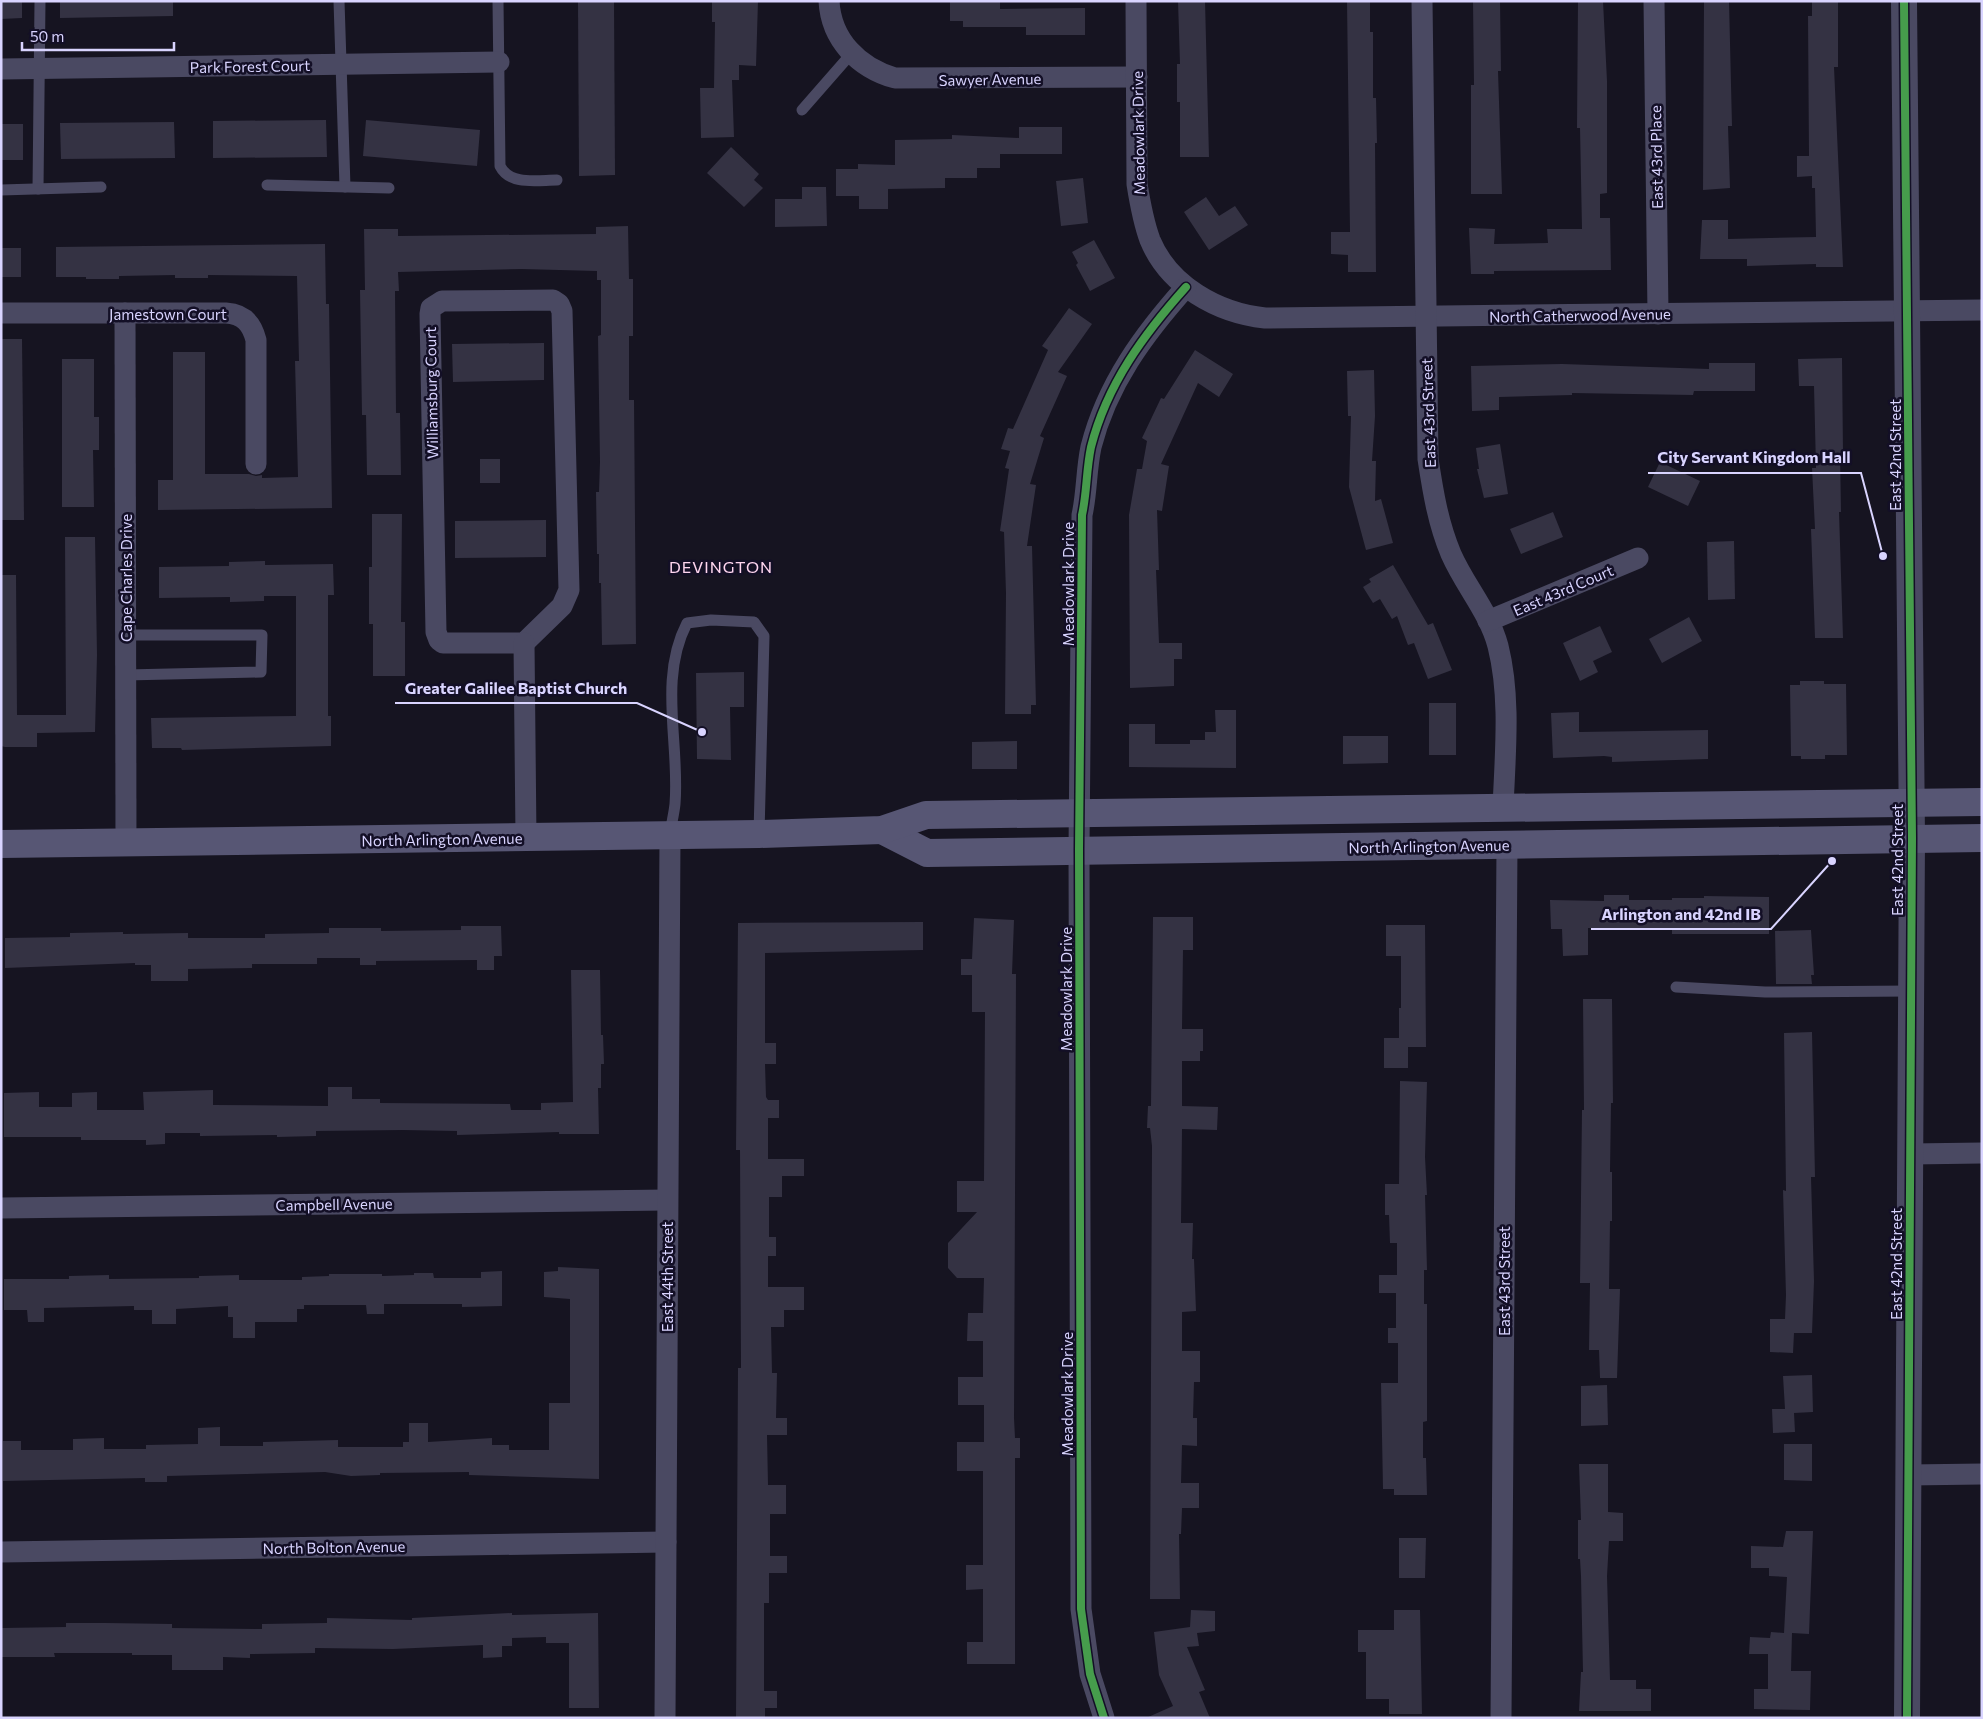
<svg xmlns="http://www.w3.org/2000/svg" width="1983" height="1719" font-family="Commissioner,sans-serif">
<rect width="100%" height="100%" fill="#161421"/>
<g fill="#343243">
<path d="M1,1H22V18L1,19Z"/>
<path d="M60,1H173V16L60,18Z"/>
<path d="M578,1H614L615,175L579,176Z"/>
<path d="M712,1H758L756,66L739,65V80H732L734,137L701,138L700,88H714L715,22H712Z"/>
<path d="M950,1H1000V9L1085,8V35H1026V27H963V21H950Z"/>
<path d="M1178,1H1205L1209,157H1180V102H1177V64H1180Z"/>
<path d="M1347,1H1370V32H1373V98H1376L1377,143H1375L1376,272H1348V255L1331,254V232H1350Z"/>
<path d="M1473,1H1500L1501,71H1498L1502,194H1471V85H1474Z"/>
<path d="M1578,1H1603L1607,81V193L1600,194V218H1610L1611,270L1494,271V274H1471L1469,228L1495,229L1494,244L1548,243L1547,229H1582L1580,128H1577Z"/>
<path d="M1704,1H1729L1732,126H1728L1730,188L1703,190Z"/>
<path d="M1812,1H1838V67H1834L1843,267H1816V264L1747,266V259H1700L1702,220H1728V239L1816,237L1815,188H1812V176L1797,177V156H1809L1808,16H1812Z"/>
<path d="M326,120L327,157L213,158V121Z"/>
<path d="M366,120L480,130L477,166L363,156Z"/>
<path d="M174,122L175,158L61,159L60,123Z"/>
<rect x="1" y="124" width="22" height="36"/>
<path d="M1019,127H1062V154H1000V168H977V178H945V188L888,189V209H859V196H836V169H858V164L895,165V140L952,139V135L1019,138Z"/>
<path d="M731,147L759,174L754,180L763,188L744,207L707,173Z"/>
<path d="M1083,178L1088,223L1061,226L1056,181Z"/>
<path d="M802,187H826L827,226L775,227V199H802Z"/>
<path d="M1206,197L1219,216L1235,206L1248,225L1209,250L1184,212Z"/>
<path d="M628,226L629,279H633V336H629V400H634L636,644L602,645L601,583H599V554H597L596,492H599L600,462L598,336L601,335V280H597V271L522,269L398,272L399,291H395L396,413H400L401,475H367L366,415H362L360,290H365L364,229H398V236L596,234V227Z"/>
<path d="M1094,240L1115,278L1090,291L1076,265L1078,263L1072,252Z"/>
<path d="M325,244L326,304H329L332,508L158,510V480H173V352H205V474H249L256,476L262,475V478L298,477L295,361H299L297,276L208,275V278H175V275L119,276V279H86V277H56V247Z"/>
<rect x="1" y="248" width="20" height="29"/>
<path d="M1069,308L1092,324L1058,372L1067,376L1040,436L1044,438L1030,484L1036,485L1027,546H1032L1036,705H1031V714H1005L1006,593L1004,532L1000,531L1009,469L1005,468L1010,451L1001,449L1008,428L1013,429L1048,350L1042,346Z"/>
<path d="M1,339H22L24,520H1Z"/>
<path d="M544,343V380L453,382L452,344Z"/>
<path d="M1195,350L1233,374L1219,397L1198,383L1161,464L1169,466L1162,511L1157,510L1159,570H1156L1159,643H1182V659H1174V686L1130,688L1129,515L1137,469H1142L1147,441L1142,438L1161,398L1164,399Z"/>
<path d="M1842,358L1843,453H1840L1841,512H1839L1843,638H1815L1811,529H1815L1812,468H1816L1814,386H1799L1798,359Z"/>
<path d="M62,359H94V417H99V450H93L94,507H62Z"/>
<path d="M1709,363H1755V391H1694L1693,395L1572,393V395L1499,397V410L1472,411L1471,366L1562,364L1709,369Z"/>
<path d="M1374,370L1375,416L1372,461H1376L1375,501L1381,499L1393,543L1366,550L1349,487L1351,416H1348L1347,371Z"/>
<path d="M1500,444L1508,494L1484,498L1477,469H1479L1476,448Z"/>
<rect x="480" y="459" width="20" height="24"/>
<path d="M1660,462L1700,481L1688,506L1648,487Z"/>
<path d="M1553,512L1563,537L1521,554L1510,529Z"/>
<path d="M372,514H402L401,622H405V676H373V624H369V567H372Z"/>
<path d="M546,520V557L455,558V521Z"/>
<path d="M65,537H95L97,655L95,732L37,733V747H5L1,746V575H16L17,715H66Z"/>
<path d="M1734,541L1735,599L1708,600L1707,542Z"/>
<path d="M265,561V565L333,564L334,595H328V716H331V746L182,750L181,748H152L151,718L296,716V596H264V601L230,602V597L159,598V567L229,566V562Z"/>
<path d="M1393,565L1428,625L1433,623L1452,670L1428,679L1414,643L1408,645L1397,616L1392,619L1380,599L1373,603L1363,587L1371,582L1369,579Z"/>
<path d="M1689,617L1702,641L1662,663L1649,639Z"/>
<path d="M1600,626L1612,652L1593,661L1598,672L1580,681L1563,643Z"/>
<path d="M744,672V707H730L731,760L697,759L696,673Z"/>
<path d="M1800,681H1824V684H1846L1847,755H1825V759H1801V756H1791L1790,685H1800Z"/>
<rect x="1429" y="703" width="27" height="52"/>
<path d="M1215,710H1236V768L1129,767V724H1155V744H1190V740H1205V732H1216Z"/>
<path d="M1579,712V732L1708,730V759L1612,762V757L1604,756L1553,758L1551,713Z"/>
<path d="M1343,736H1388V763L1343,764Z"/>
<path d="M1017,741V769H972V742Z"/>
<path d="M1604,895H1629V900H1672V898H1704V896L1769,897V934H1672V928H1588V955L1563,956L1562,929H1551L1550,900L1604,901Z"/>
<path d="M1153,917H1193V950H1183L1182,1029H1203V1051H1200V1061H1182V1106L1218,1107L1217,1130L1182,1129L1181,1223H1193L1192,1259H1194L1196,1311L1182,1312V1351H1200V1382H1194L1193,1418H1197V1446L1182,1445L1181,1483H1199V1508H1182L1181,1534H1179L1180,1599H1150L1152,1146L1150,1128H1147L1148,1106H1151Z"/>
<path d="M974,918L1014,920L1012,974H1016L1014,1418L1015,1438H1020V1458H1015V1664H967V1642H983V1589L966,1590V1565H983V1471H957V1442H984V1405H958V1377H983V1341H967L968,1313H983L984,1278H957L948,1268V1243L977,1212H957V1181H984L985,1012H972V975H961V959H972Z"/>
<path d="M923,922V950L765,953V1043H776V1064H765L766,1097L768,1100H779V1118H768V1159H804V1176H782V1197H769V1237H776V1256H768V1287H804V1310H784V1327H771L772,1373H777L776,1418H787V1435H767L768,1485H786V1514H770V1556H787V1573H769V1603H764V1691H777V1708H765V1718H736L738,1368H741L740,1150H736L738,923Z"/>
<path d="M1386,925H1425L1426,1047H1408V1068H1384V1038H1399V1008H1401V956H1386Z"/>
<path d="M461,926H501L502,956H494V970H477V960L376,961V965H360V958H317V964H252V968L188,969V981H151V965H135V963L5,968V938L70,937V933L123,932V934L188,933V938H265V934L329,933V928H381V931L461,930Z"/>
<path d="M1811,930L1814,975H1811L1812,984H1776L1775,931Z"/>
<path d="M571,970H600L601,1035H603L604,1064H601V1088H598L599,1134H559V1132L457,1135V1131L403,1130L316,1131V1136L277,1137V1135L200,1136V1133H165V1144L146,1145V1140H81V1137H4V1093L39,1092V1107H72V1093L97,1092V1110H144L143,1092L213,1090V1105L328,1106V1087H352V1099H380V1103L510,1104L511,1110H541V1103L573,1102Z"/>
<path d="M1583,999H1612L1613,1103H1611L1610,1172H1612V1221H1610L1609,1289H1620L1617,1378H1600L1599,1350H1589L1590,1283H1580L1582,1110H1584Z"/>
<path d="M1812,1032L1815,1177H1811L1814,1281L1812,1333H1794L1793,1353L1770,1352V1319H1785L1786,1295L1783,1190L1786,1191L1784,1033Z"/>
<path d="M1400,1081L1427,1082L1425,1157L1427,1195H1425L1427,1270H1424V1304H1427V1421L1423,1422V1458H1426L1427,1495H1394V1489H1383L1381,1383H1398V1343H1388V1328H1396V1293H1379V1275H1397V1243H1390L1389,1215H1385V1184H1399Z"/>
<path d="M558,1267L599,1269V1479L469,1475V1472L380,1473V1475L351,1476L325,1472L167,1476V1482H145V1478L3,1481V1441H21V1450H73V1439L104,1438V1449H146V1445L198,1444V1428L220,1427V1446H263V1442L338,1440V1447H403V1442H409V1423H428V1442L492,1438V1445H509V1450H549V1403H570V1299L544,1297V1272L558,1271Z"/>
<path d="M502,1271V1306L462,1307V1304H384V1314H367L366,1305H304V1309H297V1322H255V1338H233V1317H228V1306L176,1309V1324H152V1310H134V1306L44,1308V1322H28L27,1310H4V1279H69V1276L109,1275V1279L199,1278V1276L239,1275V1280H302V1277L329,1276V1274H382V1276L414,1275V1273H433L434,1278H481V1272Z"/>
<path d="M1812,1375L1813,1412L1794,1413L1795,1432L1773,1433L1772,1409H1785L1783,1376Z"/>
<path d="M1607,1385L1608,1425L1581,1426V1386Z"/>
<path d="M1784,1444H1812V1481L1784,1480Z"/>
<path d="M1579,1464H1608V1512L1623,1513V1541H1609L1607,1576L1610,1680H1636V1689H1651V1711H1579L1581,1672H1583L1581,1576L1580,1559H1578V1520H1581Z"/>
<path d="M1786,1531H1813L1809,1634L1792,1633L1791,1671H1811L1810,1710L1754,1709V1689H1768V1654H1749L1750,1637L1770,1638L1771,1632L1784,1633L1787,1577L1769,1576V1568H1751V1546L1783,1547Z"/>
<path d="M1399,1538H1426L1425,1578H1399Z"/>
<path d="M1191,1610L1215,1611V1631L1197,1633L1199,1646L1187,1647L1205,1690L1199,1692L1210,1718H1146L1173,1706L1159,1675L1154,1632L1190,1627Z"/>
<path d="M1394,1610H1420L1422,1714H1389V1699H1366V1652H1358V1630H1394Z"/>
<path d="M512,1613V1615L598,1613L599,1708H569V1643H546V1637L512,1638V1646H502V1657L483,1658V1645L393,1649L315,1648V1653L250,1654V1658L223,1657V1670H172V1655H132V1653H54L55,1657H2V1628L66,1627V1623H106L172,1624V1628L262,1629V1624L327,1623V1618L412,1620V1618Z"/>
</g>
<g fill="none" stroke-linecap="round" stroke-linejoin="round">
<g stroke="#4a4962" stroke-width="11">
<path d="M339,1L345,187"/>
<path d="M498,1L500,166C510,186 538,180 557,180"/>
<path d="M802,110L851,54"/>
<path d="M267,185L389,188"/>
<path d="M38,189L40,1"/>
<path d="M1,190L101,187"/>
<path d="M126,635H262L261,672L126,675"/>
<path d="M670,835C671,825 674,814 675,804C680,744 658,679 687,623L711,620L754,622L764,636L759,834"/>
<path d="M1676,987L1765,992L1911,991"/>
</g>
<g stroke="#4a4962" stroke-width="21">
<path d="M829,1C831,40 859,68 895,78L1137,77"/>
<path d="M1136,1L1137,184C1140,203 1143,221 1150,240C1169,286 1218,313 1265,318L1982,310"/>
<path d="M1422,1L1428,459C1433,492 1438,523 1451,554C1465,586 1489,612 1498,646C1511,698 1505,755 1503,808"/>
<path d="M1654,1L1658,314"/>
<path d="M1,69L499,62"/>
<path d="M553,300L559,304L562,311L569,590L562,606L524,643H443L439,640L436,632L430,314L431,308L442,301Z"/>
<path d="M1,313H226C244,314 252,324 256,340V464"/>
<path d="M125,313L126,843"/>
<path d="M1488,621L1638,558"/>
<path d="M524,643L526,838"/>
<path d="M1911,1154L1982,1153"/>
<path d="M1,1208L667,1200"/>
<path d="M1909,1475L1982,1474"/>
<path d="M1,1552L666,1542"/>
<path d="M665,1718L670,836"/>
<path d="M1104,1718L1090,1674L1081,1609L1079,850L1082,515C1087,493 1086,471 1091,447C1107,384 1144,334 1186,287"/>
<path d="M1501,1718L1507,845"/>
</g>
<path stroke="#4a4962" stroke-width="26" d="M1904,1L1912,838L1907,1718"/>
<g stroke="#575674" stroke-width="28">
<path d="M882,830L927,853L1982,838"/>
<path d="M1,844L759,834L882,830L926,815L1982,802"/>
</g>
<defs>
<g id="cycleway">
<path d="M1904,1L1912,838L1907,1718"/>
<path d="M1104,1718L1090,1674L1081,1609L1079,850L1082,515C1087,493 1086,471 1091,447C1107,384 1144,334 1186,287"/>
</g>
</defs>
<use href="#cycleway" stroke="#130f26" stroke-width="11"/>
<use href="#cycleway" stroke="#469c4c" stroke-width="8"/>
</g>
<g text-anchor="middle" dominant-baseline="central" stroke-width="5" stroke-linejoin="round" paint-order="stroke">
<g font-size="15" fill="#d9d4ff" stroke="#130f26">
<text transform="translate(250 66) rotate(-1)">Park Forest Court</text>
<text transform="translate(990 79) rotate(-1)">Sawyer Avenue</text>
<text transform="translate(1138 133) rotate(-91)">Meadowlark Drive</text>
<text transform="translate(1656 157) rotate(-91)">East 43rd Place</text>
<text x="168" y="314">Jamestown Court</text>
<text transform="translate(1580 315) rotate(-1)">North Catherwood Avenue</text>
<text transform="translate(431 393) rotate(-91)">Williamsburg Court</text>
<text transform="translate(1428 413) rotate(-92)">East 43rd Street</text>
<text transform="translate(1895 455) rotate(-90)">East 42nd Street</text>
<text transform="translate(126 578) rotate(-90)">Cape Charles Drive</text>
<text transform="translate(1068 584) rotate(-90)">Meadowlark Drive</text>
<text transform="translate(1563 590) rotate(-23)">East 43rd Court</text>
<text transform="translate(442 839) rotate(-1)">North Arlington Avenue</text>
<text transform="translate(1429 846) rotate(-1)">North Arlington Avenue</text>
<text transform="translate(1897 860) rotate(-90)">East 42nd Street</text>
<text transform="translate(1066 989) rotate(-90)">Meadowlark Drive</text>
<text transform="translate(334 1204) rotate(-1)">Campbell Avenue</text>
<text transform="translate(1896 1264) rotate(-90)">East 42nd Street</text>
<text transform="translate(667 1277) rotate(-90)">East 44th Street</text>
<text transform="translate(1504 1281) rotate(-90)">East 43rd Street</text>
<text transform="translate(1067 1394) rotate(-90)">Meadowlark Drive</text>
<text transform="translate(334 1547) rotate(-1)">North Bolton Avenue</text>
</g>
<g font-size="16" letter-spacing="1" fill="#ffd6f0" stroke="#130f26">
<text x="721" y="566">DEVINGTON</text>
</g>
</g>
<path fill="none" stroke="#d9d4ff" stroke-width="2" d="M1883 556L1861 473H1648M702 732L637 703H395M1832 861L1771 929H1591"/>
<g fill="#d9d4ff" stroke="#130f26" stroke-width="2">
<circle cx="1883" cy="556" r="5"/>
<circle cx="702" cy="732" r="5"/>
<circle cx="1832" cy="861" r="5"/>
</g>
<g font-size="16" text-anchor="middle" font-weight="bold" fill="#d9d4ff" stroke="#130f26" stroke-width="5" stroke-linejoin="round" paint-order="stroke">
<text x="1754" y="463">City Servant Kingdom Hall</text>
<text x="516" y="694">Greater Galilee Baptist Church</text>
<text x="1681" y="920">Arlington and 42nd IB</text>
</g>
<rect width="1983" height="1719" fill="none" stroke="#d9d4ff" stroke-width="5"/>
<path d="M22 42v8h152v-8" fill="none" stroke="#d9d4ff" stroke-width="2.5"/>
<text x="30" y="42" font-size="15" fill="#d9d4ff" stroke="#130f26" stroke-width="4" paint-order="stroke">50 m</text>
</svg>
